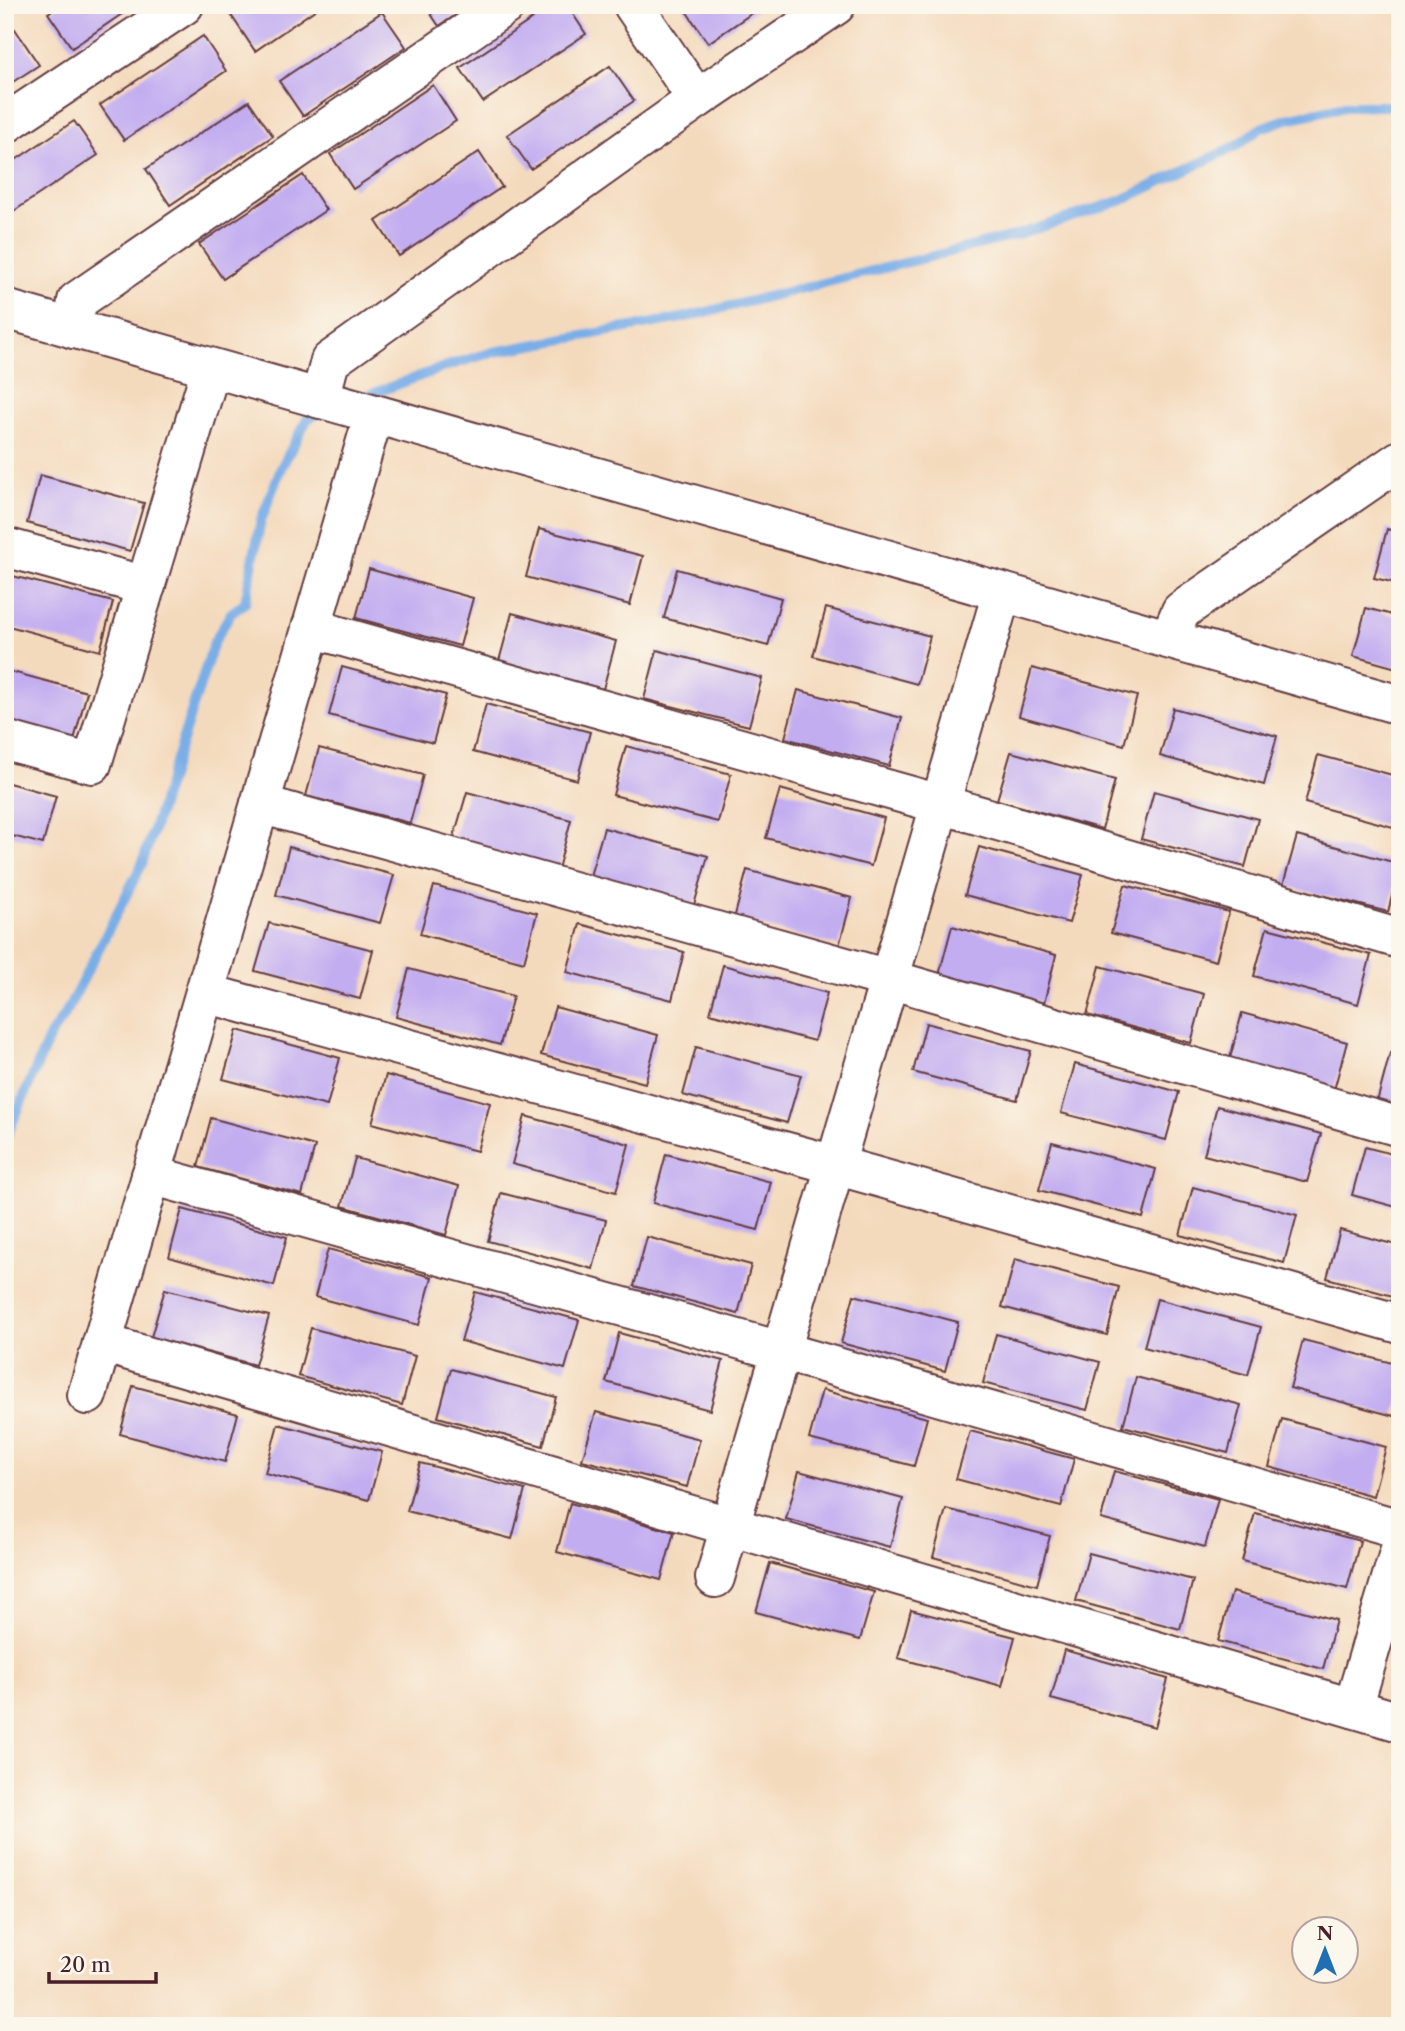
<svg xmlns="http://www.w3.org/2000/svg" width="1405" height="2031" font-family="'Libre Caslon Text',serif">
<rect width="100%" height="100%" fill="#fbf7ec"/>
<filter id="ink" filterUnits="userSpaceOnUse"><feTurbulence type="fractalNoise" baseFrequency=".0143" numOctaves="2"/><feDisplacementMap in="SourceGraphic" scale="14" xChannelSelector="R" yChannelSelector="G"/><feConvolveMatrix kernelMatrix="1 2 1 2 8 2 1 2 1" color-interpolation-filters="sRGB"/></filter>
<filter id="wash" filterUnits="userSpaceOnUse"><feTurbulence type="fractalNoise" baseFrequency=".00686" numOctaves="4" result="noise"/><feDisplacementMap in="SourceGraphic" scale="28" xChannelSelector="R" yChannelSelector="G"/><feGaussianBlur stdDeviation="1.57" result="paint"/><feColorMatrix in="noise" values="0 0 0 0 0 0 0 0 0 0 0 0 0 0 0 0 0 1.4 0 .05"/><feComposite in="paint" operator="in"/></filter>
<g filter="url(#wash)">
<rect width="100%" height="100%" fill="#f4dabd"/>
<g fill="none" stroke-linecap="round" stroke-linejoin="round">
<g stroke="#7aaee7" stroke-width="10">
<path d="M361,398L447,366L493,352L682,318L1014,236L1120,201L1236,146L1261,128L1287,119L1346,106H1400"/>
<path d="M5,1140L50,1036L68,1009L142,864L214,642L231,613L245,603L261,520L281,468L308,418L323,412"/>
</g>
</g>
<g id="blocks">
<g fill="#c2adf0">
<path d="M60,5H135L72,48L48,13Z"/>
<path d="M246,5H322L255,51L231,15Z"/>
<path d="M425,5H471L439,26Z"/>
<path d="M553,5H567L586,34L483,102L460,68Z"/>
<path d="M689,5H764L708,43L684,8Z"/>
<path d="M382,12L406,47L303,116L279,81Z"/>
<path d="M15,29L39,65L5,87V36Z"/>
<path d="M203,36L226,71L124,140L100,105Z"/>
<path d="M610,66L634,101L531,169L507,135Z"/>
<path d="M433,85L456,121L353,189L330,154Z"/>
<path d="M249,101L273,136L170,205L146,169Z"/>
<path d="M74,121L98,155L5,217V167Z"/>
<path d="M479,152L502,187L399,256L376,221Z"/>
<path d="M303,175L326,210L223,279L199,244Z"/>
<path d="M40,475L144,503L130,551L27,523Z"/>
<path d="M539,529L643,556L630,605L526,577Z"/>
<path d="M1387,529L1400,533V584L1374,578Z"/>
<path d="M369,569L473,598L460,646L356,618Z"/>
<path d="M677,569L781,598L768,646L664,618Z"/>
<path d="M9,575L113,602L100,651L5,625V588Z"/>
<path d="M826,608L930,636L917,684L813,656Z"/>
<path d="M1366,608L1400,617V669L1353,656Z"/>
<path d="M512,613L616,641L603,689L499,661Z"/>
<path d="M657,650L762,678L749,726L644,699Z"/>
<path d="M342,667L446,695L433,743L329,715Z"/>
<path d="M1032,668L1137,696L1124,745L1019,716Z"/>
<path d="M5,670L87,692L74,740L5,722Z"/>
<path d="M798,690L902,718L889,766L785,738Z"/>
<path d="M486,704L590,732L577,780L473,752Z"/>
<path d="M1173,708L1277,736L1264,785L1160,756Z"/>
<path d="M626,746L731,774L718,822L613,795Z"/>
<path d="M319,748L423,775L410,823L306,796Z"/>
<path d="M1011,752L1115,780L1102,829L997,800Z"/>
<path d="M1318,755L1400,777V829L1305,803Z"/>
<path d="M5,782L56,796L43,844L5,834Z"/>
<path d="M780,789L884,818L871,866L766,838Z"/>
<path d="M1154,791L1258,819L1245,867L1141,839Z"/>
<path d="M467,792L571,820L558,869L453,840Z"/>
<path d="M604,828L708,856L694,905L590,876Z"/>
<path d="M1297,836L1400,864L1388,912L1283,885Z"/>
<path d="M289,847L394,875L380,923L276,895Z"/>
<path d="M979,847L1083,875L1069,923L965,895Z"/>
<path d="M747,870L852,898L839,946L734,919Z"/>
<path d="M1125,885L1229,912L1216,961L1111,933Z"/>
<path d="M434,886L537,913L524,962L420,934Z"/>
<path d="M269,923L373,950L360,999L255,971Z"/>
<path d="M580,924L684,952L672,1000L567,972Z"/>
<path d="M952,926L1056,955L1044,1003L939,975Z"/>
<path d="M1267,928L1371,955L1358,1004L1254,976Z"/>
<path d="M723,965L827,993L814,1041L710,1013Z"/>
<path d="M1100,966L1204,994L1191,1043L1087,1015Z"/>
<path d="M409,969L513,996L500,1045L396,1017Z"/>
<path d="M555,1007L658,1035L645,1083L541,1055Z"/>
<path d="M1242,1013L1347,1042L1334,1090L1229,1062Z"/>
<path d="M926,1023L1031,1051L1017,1100L913,1072Z"/>
<path d="M237,1030L340,1058L327,1106L223,1079Z"/>
<path d="M696,1047L801,1075L787,1123L683,1095Z"/>
<path d="M1390,1053L1400,1056V1108L1377,1102Z"/>
<path d="M1075,1064L1179,1092L1166,1140L1061,1113Z"/>
<path d="M386,1075L490,1103L477,1151L372,1123Z"/>
<path d="M1217,1106L1321,1134L1307,1182L1204,1155Z"/>
<path d="M525,1116L629,1144L616,1192L512,1164Z"/>
<path d="M211,1118L315,1146L302,1195L198,1167Z"/>
<path d="M1052,1142L1156,1169L1143,1218L1039,1190Z"/>
<path d="M1365,1147L1400,1156V1208L1352,1195Z"/>
<path d="M666,1154L771,1182L758,1230L653,1203Z"/>
<path d="M355,1158L459,1186L446,1235L342,1206Z"/>
<path d="M1193,1187L1297,1215L1284,1263L1180,1235Z"/>
<path d="M501,1193L606,1220L593,1269L488,1241Z"/>
<path d="M182,1209L287,1237L274,1286L169,1257Z"/>
<path d="M1340,1230L1400,1246V1298L1327,1278Z"/>
<path d="M647,1237L751,1265L738,1314L634,1286Z"/>
<path d="M328,1249L432,1277L419,1325L315,1297Z"/>
<path d="M1015,1259L1119,1287L1107,1335L1002,1307Z"/>
<path d="M165,1289L269,1316L255,1365L151,1337Z"/>
<path d="M475,1292L579,1320L565,1369L461,1341Z"/>
<path d="M854,1295L958,1322L945,1371L841,1343Z"/>
<path d="M1157,1299L1261,1327L1248,1375L1144,1347Z"/>
<path d="M311,1328L415,1356L402,1405L298,1376Z"/>
<path d="M619,1333L723,1361L710,1410L606,1382Z"/>
<path d="M996,1334L1100,1362L1087,1410L983,1383Z"/>
<path d="M1303,1340L1400,1365V1395L1394,1416L1290,1388Z"/>
<path d="M451,1369L556,1397L543,1446L438,1417Z"/>
<path d="M1136,1377L1241,1405L1228,1453L1123,1426Z"/>
<path d="M133,1386L238,1414L225,1462L120,1434Z"/>
<path d="M822,1390L927,1418L914,1466L809,1439Z"/>
<path d="M596,1412L700,1439L687,1487L582,1460Z"/>
<path d="M1282,1419L1386,1447L1373,1496L1269,1467Z"/>
<path d="M278,1424L382,1452L369,1500L265,1473Z"/>
<path d="M970,1431L1074,1459L1061,1507L956,1479Z"/>
<path d="M420,1463L525,1490L512,1539L407,1511Z"/>
<path d="M799,1471L903,1499L890,1547L786,1519Z"/>
<path d="M1114,1471L1218,1499L1205,1547L1101,1519Z"/>
<path d="M570,1503L674,1532L661,1580L557,1552Z"/>
<path d="M946,1509L1050,1536L1037,1585L933,1557Z"/>
<path d="M1255,1513L1360,1541L1347,1589L1242,1561Z"/>
<path d="M1089,1553L1193,1580L1180,1629L1076,1601Z"/>
<path d="M770,1563L874,1592L860,1640L756,1612Z"/>
<path d="M1232,1592L1336,1620L1323,1669L1218,1641Z"/>
<path d="M911,1610L1015,1637L1002,1686L898,1658Z"/>
<path d="M1064,1650L1168,1679L1155,1727L1051,1699Z"/>
</g>
</g>
</g>
<g filter="url(#ink)">
<use href="#blocks" fill-opacity="0" stroke="#643b41" stroke-width="2"/>
<g fill="none" stroke-linecap="round" stroke-linejoin="round">
<defs>
<g id="minor">
<path d="M633,5L697,99"/>
<path d="M5,124L184,5"/>
<path d="M5,309L1400,705"/>
<path d="M73,329L77,301L506,5"/>
<path d="M320,399L330,361L697,99L836,5"/>
<path d="M5,547L146,586"/>
<path d="M311,628L940,804L1400,939"/>
<path d="M1169,639L1181,611L1400,460"/>
<path d="M5,740L92,764L211,368"/>
<path d="M260,804L889,979L1400,1127"/>
<path d="M205,993L835,1165L1400,1324"/>
<path d="M151,1175L781,1351L1400,1529"/>
<path d="M102,1343L1400,1722"/>
<path d="M87,1395L374,414"/>
<path d="M715,1578L1002,592"/>
<path d="M1353,1708L1400,1549"/>
</g>
</defs>
<use href="#minor" stroke="#643b41" stroke-width="42"/>
<use href="#minor" stroke="#fff" stroke-width="38"/>
</g>
</g>
<rect width="1405" height="2031" fill="none" stroke="#fbf7ec" stroke-width="28"/>
<g transform="translate(1325 1950)"><circle r="33" fill="#fbf7ec" stroke="#b4a19f" stroke-width="2"/>
<path d="M0-5L12 26L0 18L-12 26Z" fill="#1f6fb2"/>
<text y="-10" font-size="19" font-weight="bold" text-anchor="middle" fill="#4a1f2b">N</text>
</g>
<path d="M49 1972v10h107v-10" fill="none" stroke="#4a1f2b" stroke-width="3.5"/>
<text x="60" y="1972" font-size="21" fill="#4a1f2b" stroke="#fbf7ec" stroke-width="5" paint-order="stroke">20 m</text>
</svg>
